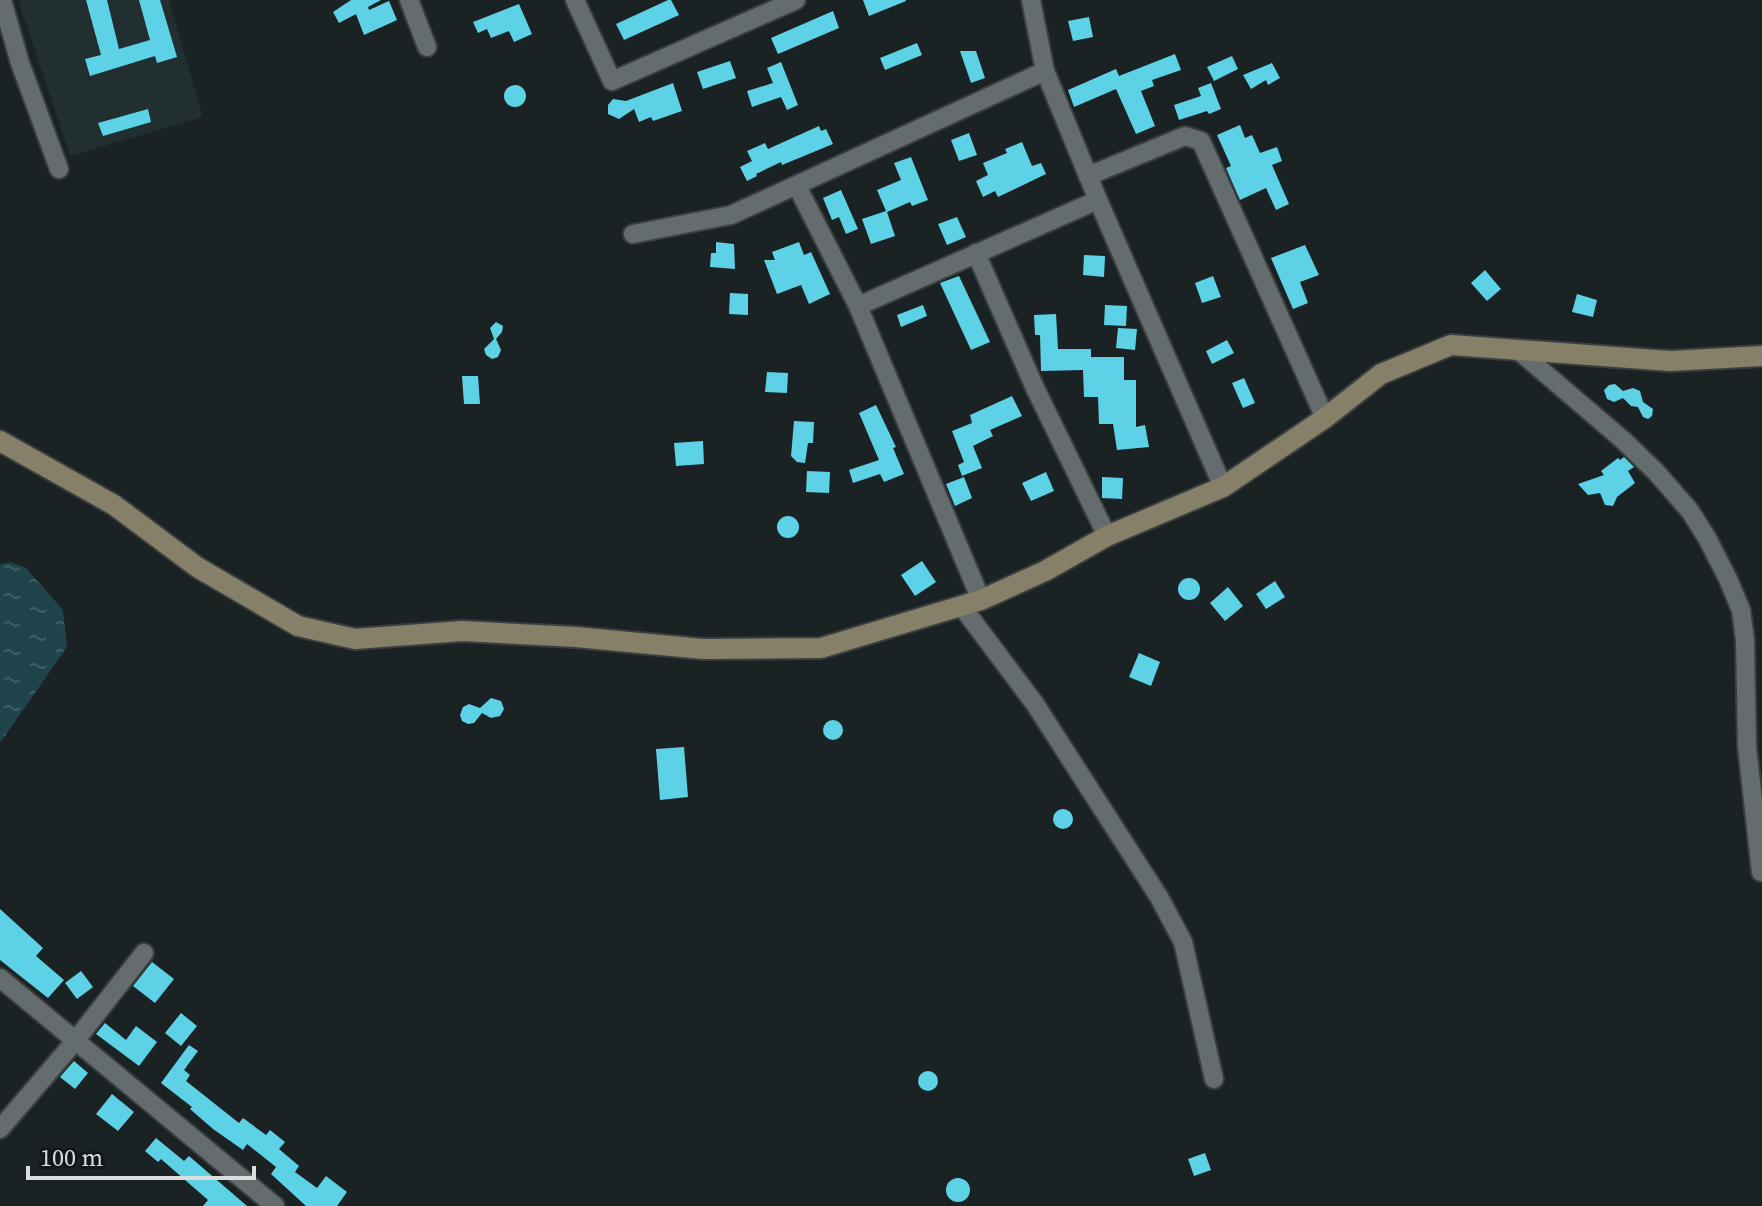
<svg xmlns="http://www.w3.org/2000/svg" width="1762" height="1206" font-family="'Source Serif 4',serif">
<defs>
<pattern id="water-ripples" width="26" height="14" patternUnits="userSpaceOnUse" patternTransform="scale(2)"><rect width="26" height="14" fill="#20444b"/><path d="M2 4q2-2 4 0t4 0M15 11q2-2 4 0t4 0" fill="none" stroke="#405f64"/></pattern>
</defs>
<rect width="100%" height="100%" fill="#1b2223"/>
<path fill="#212f31" d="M18,0H169L203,117L70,156Z"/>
<path fill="url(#water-ripples)" d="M10,562L26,568L63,610L67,647L0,743V564Z"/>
<g fill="#5dd2e6">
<path d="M86,0H107L119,49L150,40L139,0H160L177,57L157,63L155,56L90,76L85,59L101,55Z"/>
<path d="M351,0H381L368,7L369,10L389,1L397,20L364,35L356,14L339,23L333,12Z"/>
<path d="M668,0H671L679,15L624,40L616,24Z"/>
<path d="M863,0H906V1L869,16Z"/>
<path d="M519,4L532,34L514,42L509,31L491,38L487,29L478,33L473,22Z"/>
<path d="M833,11L839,28L778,54L771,38Z"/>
<path d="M1089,17L1093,37L1073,41L1068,21Z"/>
<path d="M917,43L922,55L885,70L880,58Z"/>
<path d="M960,51H976L985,78L971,83Z"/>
<path d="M1175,54L1181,70L1152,80L1154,86L1141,91L1155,126L1136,134L1116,89L1074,107L1068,90L1116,69L1119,76Z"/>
<path d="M1232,56L1238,69L1214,81L1207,67Z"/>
<path d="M730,61L736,78L703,89L697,72Z"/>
<path d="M781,62L798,105L787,110L781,97L752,107L747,91L773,83L767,68Z"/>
<path d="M1272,63L1280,78L1268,85L1266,80L1251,89L1243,75Z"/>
<path d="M673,83L682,111L653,121L651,117L639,122L634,109L619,119L608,114V105L613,99L626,101Z"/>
<path d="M1211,83L1221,109L1209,114L1207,111L1179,120L1174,105L1201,96L1198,88Z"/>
<circle cx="515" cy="96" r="11"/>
<path d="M148,109L151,122L103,136L98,123Z"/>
<path d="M1240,125L1245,138L1252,135L1260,153L1277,147L1282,161L1272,165L1289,204L1276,210L1266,188L1240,200L1226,168L1231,166L1217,135Z"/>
<path d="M819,126L821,131L826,129L833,144L782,165L781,162L756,174L757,176L747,181L740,167L752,161L747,151L765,143L768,149Z"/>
<path d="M969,133L977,155L959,161L951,140Z"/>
<path d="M1022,142L1032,166L1041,163L1046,174L998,197L995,191L983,197L976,181L988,175L983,163L1007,153L1005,149Z"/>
<path d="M911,157L928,200L912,206L910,202L887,212L895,236L871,244L862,219L886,211L877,190L901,180L894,163Z"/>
<path d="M841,190L858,229L846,234L839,217L832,220L823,198Z"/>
<path d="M957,217L966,237L947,245L938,224Z"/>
<path d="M716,242L734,244L735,269L710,267L711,253H716Z"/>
<path d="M799,242L804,255L811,252L830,294L809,304L801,285L777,294L764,260H775L772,252Z"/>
<path d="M1305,245L1319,275L1300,282L1308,303L1293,309L1271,258Z"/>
<path d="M1084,255L1105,256L1104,277L1083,275Z"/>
<path d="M1485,270L1501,289L1487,301L1471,283Z"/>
<path d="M959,276L990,342L971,350L940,283Z"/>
<path d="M1213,276L1221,297L1202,303L1195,283Z"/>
<path d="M730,293L748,294V315L729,314Z"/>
<path d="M1577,294L1597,300L1593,317L1572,312Z"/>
<path d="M923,305L927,316L901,327L897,315Z"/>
<path d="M1105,305L1127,306L1126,326L1104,325Z"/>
<path d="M1056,314L1058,349H1091V357H1124V380H1136V427L1145,425L1149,447L1117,450L1113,424H1099L1098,397H1084L1083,370L1041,371L1040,335H1035L1034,315Z"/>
<path d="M496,322L503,326L502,332L496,339L501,350L498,357L492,359L486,355L484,349L494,339L490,328Z"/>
<path d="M1118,328L1137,329L1135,350L1116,348Z"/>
<path d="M1227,340L1234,353L1212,364L1206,351Z"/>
<path d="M767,372L788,373L787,393L765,392Z"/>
<path d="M462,376H478L480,404H464Z"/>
<path d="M1244,378L1255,403L1243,408L1232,383Z"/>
<path d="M1615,384L1623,391L1633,388L1640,391L1643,402L1653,409L1652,416L1648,419L1643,417L1638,407L1631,406L1623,398L1614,402L1607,399L1604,390L1609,385Z"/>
<path d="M1012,396L1022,416L990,430L993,436L973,446L982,468L962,476L958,465L964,462L952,431L972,423L970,415Z"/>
<path d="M876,405L896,447L893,448L904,474L884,482L880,474L853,483L849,470L879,460L859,413Z"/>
<path d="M794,421L814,422L813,443H808L805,463L797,462L791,456Z"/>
<path d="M703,441L704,464L676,466L674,443Z"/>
<path d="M1624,457L1634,467L1628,471L1635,483L1617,497L1613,506L1605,505L1600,493L1588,495L1578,484L1604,475L1601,471L1618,458L1620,460Z"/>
<path d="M807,471L830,472L829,493L806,492Z"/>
<path d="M1046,472L1054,491L1031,501L1022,483Z"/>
<path d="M964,477L972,498L955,506L946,484Z"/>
<path d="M1102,477L1123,478L1122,499L1102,498Z"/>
<circle cx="788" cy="527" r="11"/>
<path d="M922,561L936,582L915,596L901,575Z"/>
<circle cx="1189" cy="589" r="11"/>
<path d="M1275,581L1285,597L1266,609L1256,594Z"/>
<path d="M1228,587L1243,606L1225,621L1210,603Z"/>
<path d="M1139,653L1160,662L1151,686L1129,677Z"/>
<path d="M491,698L501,701L504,709L500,716L491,718L482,713L474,723L468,724L462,721L460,715L463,707L469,704L480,708Z"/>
<circle cx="833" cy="730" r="10"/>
<path d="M684,747L688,797L660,800L656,749Z"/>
<circle cx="1063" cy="819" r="10"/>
<path d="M0,909L43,948L36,956L64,980L48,998L0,960Z"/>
<path d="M152,962L174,979L155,1003L133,986Z"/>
<path d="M81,971L93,987L77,999L65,983Z"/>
<path d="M181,1013L197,1026L181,1046L165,1033Z"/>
<path d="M105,1023L126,1040L136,1026L157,1042L139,1066L96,1034Z"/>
<path d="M189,1045L198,1051L184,1070L190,1075L186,1081L239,1123L243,1118L266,1135L270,1130L285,1142L279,1149L299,1166L295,1172L317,1188L326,1176L347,1192L337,1206H306L271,1174L276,1167L247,1144L243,1150L213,1129L190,1109L192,1107L161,1083Z"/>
<path d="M74,1061L88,1073L75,1089L60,1077Z"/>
<circle cx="928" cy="1081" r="10"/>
<path d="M112,1094L134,1112L118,1131L96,1114Z"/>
<path d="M156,1138L184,1161L189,1156L247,1206H203L208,1200L161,1159L158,1162L145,1151Z"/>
<path d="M1205,1153L1211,1170L1194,1176L1188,1159Z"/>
<circle cx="958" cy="1190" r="12"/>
</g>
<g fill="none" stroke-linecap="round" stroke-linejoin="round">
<defs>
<g id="minor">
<path d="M2,0L20,63L59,169"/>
<path d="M409,0L427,47"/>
<path d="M575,0L612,81L796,0"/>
<path d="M1031,0L1045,71L1098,200L1223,487"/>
<path d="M1088,176L1185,136L1201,141L1325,418"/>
<path d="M797,186L858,306L981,600"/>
<path d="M633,234L731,215L1045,71"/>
<path d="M976,253L1035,388L1107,536"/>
<path d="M858,306L1098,200"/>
<path d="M1519,351L1623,440L1656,472L1690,511L1707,538L1728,579L1741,610L1745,640L1747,747L1761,872"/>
<path d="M963,608L1035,704L1159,897L1183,942L1214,1079"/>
<path d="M0,978L275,1206"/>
<path d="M0,1129L76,1040L144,953"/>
</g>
<path id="secondary" d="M0,441L114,505L197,567L298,626L355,639L462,631L576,637L703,649L821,648L981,600L1045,571L1107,536L1223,487L1325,418L1381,374L1451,345L1670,361L1762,356"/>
</defs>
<use href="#minor" stroke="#393e3f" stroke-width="22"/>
<use href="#secondary" stroke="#393e3f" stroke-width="24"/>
<use href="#minor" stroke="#646c6d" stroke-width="18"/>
<use href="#secondary" stroke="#878069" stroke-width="20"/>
</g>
<path d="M28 1166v12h226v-12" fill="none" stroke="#dadedf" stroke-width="4"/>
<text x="40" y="1166" font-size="24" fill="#dadedf" stroke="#121819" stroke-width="6" paint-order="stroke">100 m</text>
</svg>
